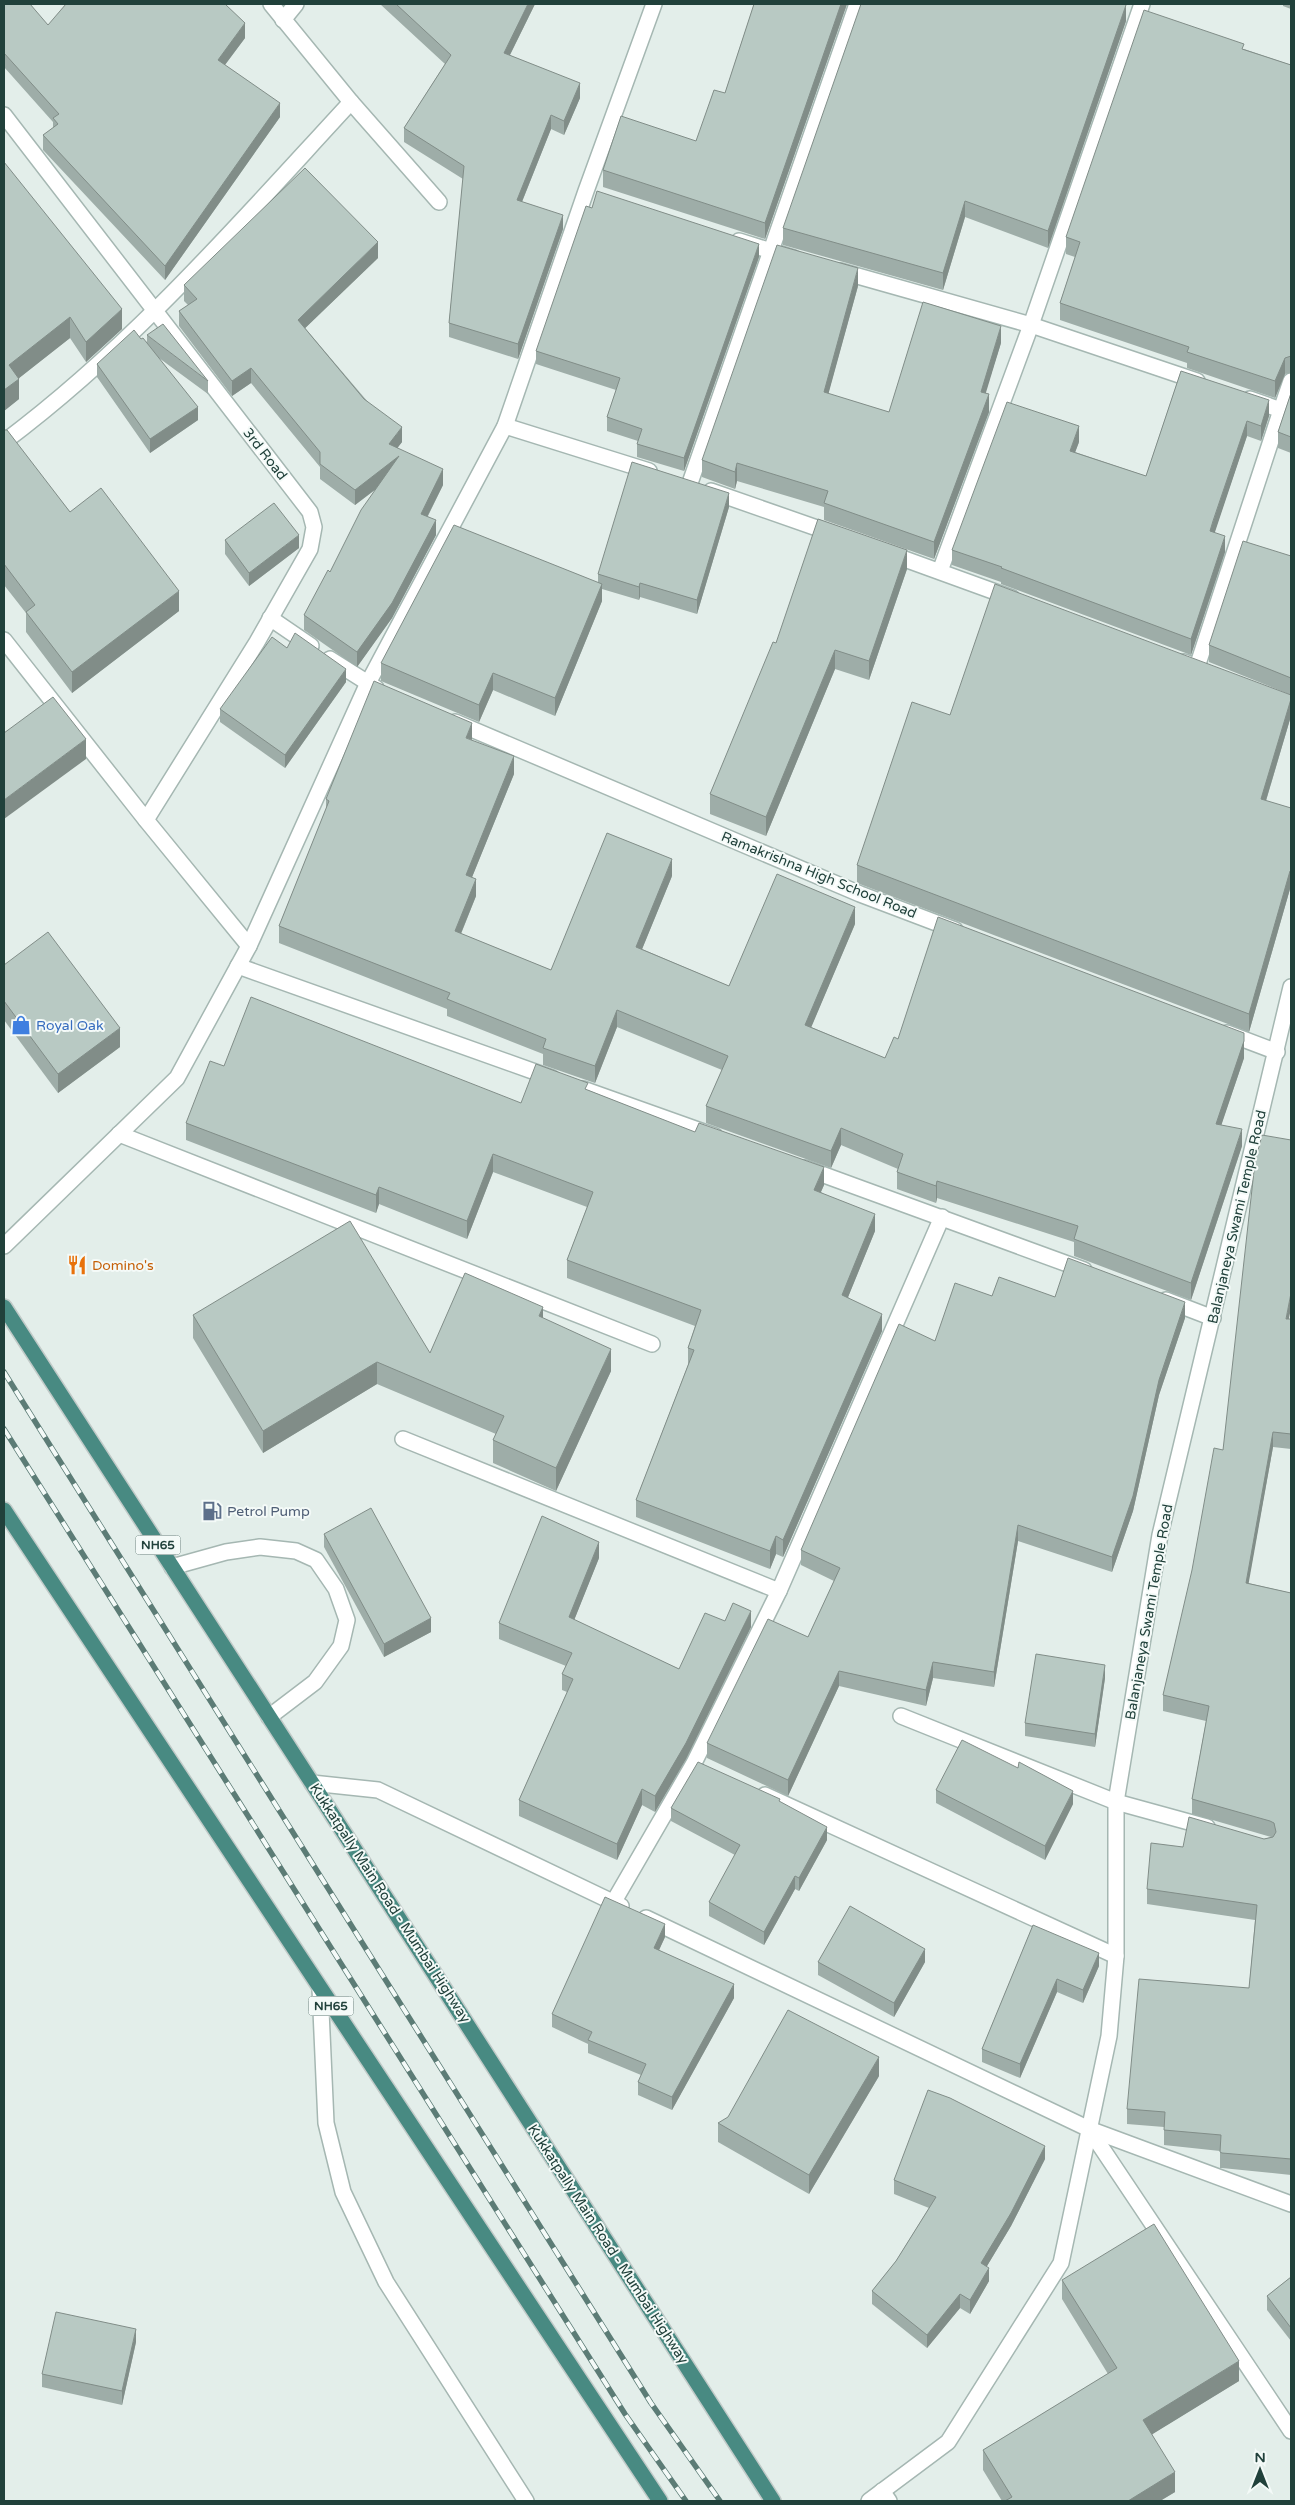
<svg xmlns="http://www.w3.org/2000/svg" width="1295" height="2505" font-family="'Varela Round',sans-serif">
<rect width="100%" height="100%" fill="#e3eeea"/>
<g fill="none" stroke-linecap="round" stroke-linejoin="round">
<defs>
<g id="service">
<path d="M172,1567L226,1552L260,1547L296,1551L316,1560L336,1589L347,1620L341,1646L315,1682L269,1717"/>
<path d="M320,1988L326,2123L343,2192L386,2282L526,2501"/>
<path d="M882,2491L889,2501"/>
</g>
<g id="minor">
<path d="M283,20L296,4"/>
<path d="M351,102L439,202"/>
<path d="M4,115L310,512L314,527L310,549L257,642L146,820"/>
<path d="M739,241L794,258"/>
<path d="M840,271L1031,325L1197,381"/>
<path d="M1250,399L1281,410L1291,381"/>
<path d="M505,426L649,471"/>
<path d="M4,442C134,345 241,221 351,102L271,4"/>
<path d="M690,483L857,4"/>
<path d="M711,491L834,534"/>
<path d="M888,553L1012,598"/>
<path d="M940,571L1031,325L1142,4"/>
<path d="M270,618L311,646"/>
<path d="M4,640L146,820L249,946"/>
<path d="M330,659L376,688"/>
<path d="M1184,662L1197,667L1281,410"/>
<path d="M455,722L860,894L955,930"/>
<path d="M238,966L552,1078"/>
<path d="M1227,1033L1277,1052"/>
<path d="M583,1089L715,1136"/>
<path d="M119,1134L652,1344"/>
<path d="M805,1168L1084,1270"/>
<path d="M4,1246L177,1078L249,946L367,685L505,426L586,191L654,4"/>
<path d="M1166,1300L1213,1318"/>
<path d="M403,1439L779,1591"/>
<path d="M901,1716L1116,1802L1207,1827"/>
<path d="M312,1783L378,1790L621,1906"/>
<path d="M765,1795L1116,1956"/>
<path d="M613,1903L694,1763L779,1591L942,1217"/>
<path d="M646,1918L1089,2129L1291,2204"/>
<path d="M1089,2129L1291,2431"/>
<path d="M869,2501L948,2442L1061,2263L1109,2036L1116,1956V1802L1160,1535L1291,987"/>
</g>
<g id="trunk">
<path d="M4,1307L312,1783L773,2501"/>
<path d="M4,1510L660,2501"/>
</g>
</defs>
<use href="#service" stroke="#a5b7b2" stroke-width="18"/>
<use href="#minor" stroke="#a5b7b2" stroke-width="18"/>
<use href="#trunk" stroke="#c1cac8" stroke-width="18"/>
<use href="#service" stroke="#fff" stroke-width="15"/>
<use href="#minor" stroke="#fff" stroke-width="15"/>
<use href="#trunk" stroke="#488a82" stroke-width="15"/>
<defs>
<g id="rail">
<path d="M4,1372L651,2403L720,2501"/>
<path d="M4,1429L625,2414L686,2501"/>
</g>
</defs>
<use href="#rail" stroke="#5c7c76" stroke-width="5.5"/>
<use href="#rail" stroke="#f4faf8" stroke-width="4" stroke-dasharray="11" stroke-linecap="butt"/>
</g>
<g fill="#9eada8">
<path d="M4,4L48,25L245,38L225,65L280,117L165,280L43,150V135L53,128V122L4,67Z"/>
<path d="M380,4H535L510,55L580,98L564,135L551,129L522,202L563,229L518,359L449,337V323L463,179L404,142V128L445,64Z"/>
<path d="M754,4H847L765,239L603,187V170L696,141L725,93Z"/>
<path d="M1283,4H1291V9L1283,6Z"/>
<path d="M1126,21L1048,248L965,217L943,290L783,245V228Z"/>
<path d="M1244,49L1291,65V373L1285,374L1275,398L1187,368V363L1060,320V303L1075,257L1066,254V237Z"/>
<path d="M4,162L122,329L86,362L70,338L19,378V399L4,411Z"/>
<path d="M759,257L684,471L637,457V444L638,441L607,431V417L616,390L536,364V351Z"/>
<path d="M378,258L305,328L402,442L397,448L443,485L428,516L436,535L392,618L357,667L304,630V615L330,572L375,490L355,505L320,479V467L251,383L232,396L179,326V311L188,305L184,301V285Z"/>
<path d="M858,286L828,394L889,412L1001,343L985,393L989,412L934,559L824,520V507L737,481L735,489L702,477V460Z"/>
<path d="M147,335L208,381V394L159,358L198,420L150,453L97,377V364L141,339L147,342Z"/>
<path d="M1181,371L1269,416L1261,441L1247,436L1214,533L1225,552L1191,655L1001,584V582L952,565V550L1079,442L1075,452L1146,476Z"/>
<path d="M1291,393V453L1278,448V432Z"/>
<path d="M4,430L70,512L179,611L72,693L26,632V613L4,585Z"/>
<path d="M729,507L697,614L640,597L639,600L602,589V601L555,716L493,690L479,722L381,681V663L598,582V574Z"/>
<path d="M225,540L299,548L249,586L225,554Z"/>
<path d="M1291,556V695L1209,662V645Z"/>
<path d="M907,569L869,680L835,669L766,836L710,814V794L776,643Z"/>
<path d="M287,648L346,682L285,768L220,722V709Z"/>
<path d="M1291,695V716L1266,801L1291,808V890L1290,889L1249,1032L857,883V865L950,715Z"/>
<path d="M472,740L514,774L472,877L476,896L461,934L551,970L672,876L642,949L729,986L855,924L811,1027L885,1058L898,1039L1244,1050V1058L1221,1125L1242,1146L1191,1300L1074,1256V1242L937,1198L936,1203L897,1189V1172L898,1169L841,1145L831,1168L706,1123V1106L722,1070L617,1027L595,1083L543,1065V1054L447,1016V1009L279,943V926L326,809V799Z"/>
<path d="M4,965L120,1047L58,1093L4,1020Z"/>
<path d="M224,1066L521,1103L588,1090L824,1185L821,1192L875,1231L848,1297L882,1331L783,1557L776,1554L770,1569L636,1517V1500L688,1365V1348L695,1326L567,1278V1260L587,1207L493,1172L467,1239L379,1204L376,1213L186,1140V1123Z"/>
<path d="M992,1296L1055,1297L1185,1318L1159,1395L1133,1511L1112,1572L1018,1541L994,1687L933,1678L926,1706L839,1686L788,1796L707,1758V1743L808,1637L834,1581L801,1565V1550L935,1341Z"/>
<path d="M193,1315L430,1353L543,1318L611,1371L556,1491L493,1463V1440L496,1434L377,1384L263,1453L193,1338Z"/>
<path d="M1289,1319H1291V1449L1273,1447L1248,1583L1291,1593V2175L1222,2168H1220V2151L1164,2145V2127L1127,2124V2109L1249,1988L1255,1920L1147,1904V1889L1183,1847L1264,1839L1271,1837L1192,1814V1799L1206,1721L1163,1711V1695L1223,1450Z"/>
<path d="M324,1534L431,1632L384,1657L324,1547Z"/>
<path d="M599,1558L574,1620L679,1669L725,1621L751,1627L686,1759L655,1812L642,1805L617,1860L519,1816V1800L567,1692L562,1690V1674L566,1666L499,1639V1623Z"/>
<path d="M1105,1678L1095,1747L1025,1736V1723Z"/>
<path d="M936,1790L1073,1804L1045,1860L936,1803Z"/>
<path d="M780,1802L827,1840L799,1891L795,1889L764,1945L709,1916V1902L735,1855L671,1821V1808Z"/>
<path d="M1033,1925L1099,1966L1083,2003L1057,1992L1020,2078L982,2062V2049Z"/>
<path d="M665,1937L659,1950L734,1998L672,2110L638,2095V2082L641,2075L588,2053V2044L552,2027V2014Z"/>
<path d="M818,1962H925L894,2017L818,1975Z"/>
<path d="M879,2076L809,2194L718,2142V2123Z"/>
<path d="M1045,2159L1011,2226L987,2266L989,2281L970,2314L960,2308L927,2348L872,2304V2291L896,2261L929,2208L894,2194V2180Z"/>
<path d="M1291,2277V2341L1267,2310V2296Z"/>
<path d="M1062,2280L1239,2381L1152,2434L1175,2492L1160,2501H1002L983,2470V2450L1108,2374L1062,2299Z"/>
<path d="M136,2342L122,2405L42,2387V2374Z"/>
</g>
<g fill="#818d88">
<path d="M528,4H535L504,67V53Z"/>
<path d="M841,4H847L765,239V223Z"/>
<path d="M1126,5V21L1048,248V231Z"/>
<path d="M245,23V38L218,74V60Z"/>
<path d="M580,83V98L564,135V121Z"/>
<path d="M280,103V117L165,280V266Z"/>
<path d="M551,115V129L517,214V200Z"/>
<path d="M965,201V217L943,290V273Z"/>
<path d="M563,215V229L518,359V344Z"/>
<path d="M378,242V258L298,335V320Z"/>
<path d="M759,244V257L684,471V458Z"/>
<path d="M858,268V286L824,410V392Z"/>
<path d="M122,309V329L86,362V342Z"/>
<path d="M70,317V338L9,386V365Z"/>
<path d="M1001,326V343L981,409V392Z"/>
<path d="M1285,358V374L1275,398V381Z"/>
<path d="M251,368V383L232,396V381Z"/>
<path d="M19,379V399L4,411V390Z"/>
<path d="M989,394V412L934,559V542Z"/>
<path d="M1269,400V416L1261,441V426Z"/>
<path d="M198,407V420L150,453V439Z"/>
<path d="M1247,421V436L1210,547V531Z"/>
<path d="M1079,426V442L1070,466V451Z"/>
<path d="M402,427V442L389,459V444Z"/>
<path d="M399,456V471L355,505V490Z"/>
<path d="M737,463V481L735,489V472Z"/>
<path d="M443,469V485L421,529V514Z"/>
<path d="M729,493V507L697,614V600Z"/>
<path d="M436,520V535L392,618L357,667V652Z"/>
<path d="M299,535V548L249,586V573Z"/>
<path d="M1225,536V552L1191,655V639Z"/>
<path d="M907,550V569L869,680V661Z"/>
<path d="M640,583V597L639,600V587Z"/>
<path d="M602,584V601L555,716V698Z"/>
<path d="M179,591V611L72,693V672Z"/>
<path d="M835,650V669L766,836V817Z"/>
<path d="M346,669V682L285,768V755Z"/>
<path d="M493,673V690L479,722V705Z"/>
<path d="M1291,699V716L1261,817V799Z"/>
<path d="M472,723V740L466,738Z"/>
<path d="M86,739V759L4,819V800Z"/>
<path d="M514,756V774L466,892V875Z"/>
<path d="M672,859V876L636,964V947Z"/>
<path d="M1290,871V889L1249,1032V1014Z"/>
<path d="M476,879V896L455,948V931Z"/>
<path d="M855,907V924L805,1042V1025Z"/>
<path d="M617,1010V1027L595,1083V1066Z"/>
<path d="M120,1028V1047L58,1093V1074Z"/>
<path d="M1244,1033V1058L1216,1141V1124Z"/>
<path d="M841,1128V1145L831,1168V1151Z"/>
<path d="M1242,1129V1146L1191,1300V1283Z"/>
<path d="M493,1154V1172L467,1239V1221Z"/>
<path d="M824,1167V1185L814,1207V1190Z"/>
<path d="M937,1181V1198L936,1203V1186Z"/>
<path d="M379,1187V1204L376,1213V1195Z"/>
<path d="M875,1214V1231L842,1312V1295Z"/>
<path d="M1291,1293V1308L1286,1334V1319Z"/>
<path d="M1185,1302V1318L1159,1395L1133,1511L1112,1572V1557L1159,1380Z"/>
<path d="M543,1307V1329L539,1316Z"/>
<path d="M882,1314V1331L783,1557V1540Z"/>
<path d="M611,1349V1371L556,1491V1468Z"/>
<path d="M377,1362V1384L263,1453V1431Z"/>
<path d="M1273,1432V1447L1246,1598V1583Z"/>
<path d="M1018,1525V1541L994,1687V1672Z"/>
<path d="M776,1536V1554L770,1569V1551Z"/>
<path d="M599,1542V1558L569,1633V1617Z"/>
<path d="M751,1611V1627L686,1759L655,1812V1796Z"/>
<path d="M431,1618V1632L384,1657V1644Z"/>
<path d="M933,1662V1678L926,1706V1690Z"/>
<path d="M1105,1665V1678L1095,1747V1734Z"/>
<path d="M839,1671V1686L788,1796V1780Z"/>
<path d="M642,1789V1805L617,1860V1844Z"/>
<path d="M1073,1791V1804L1045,1860V1846Z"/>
<path d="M827,1827V1840L799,1891V1878Z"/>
<path d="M795,1876V1889L764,1945V1932Z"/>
<path d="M665,1924V1937L654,1961V1948Z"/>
<path d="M925,1949V1962L894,2017V2003Z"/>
<path d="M1099,1953V1966L1083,2003V1990Z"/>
<path d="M1057,1979V1992L1020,2078V2064Z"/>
<path d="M734,1984V1998L672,2110V2097Z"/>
<path d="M879,2057V2076L809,2194V2175Z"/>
<path d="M1045,2146V2159L1011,2226L981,2276V2263Z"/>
<path d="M989,2268V2281L970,2314V2300Z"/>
<path d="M960,2294V2308L927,2348V2335Z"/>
<path d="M136,2329V2342L122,2405V2391Z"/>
<path d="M1239,2361V2381L1143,2440V2420Z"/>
<path d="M1175,2472V2492L1160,2501H1128Z"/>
</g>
<g fill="#b8c9c3" stroke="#818d88">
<path d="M4,4H30L48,25L66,4H225L245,23L218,60L280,103L165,266L43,135L58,124L53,118L59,114L4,53Z"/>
<path d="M396,4H528L504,53L580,83L564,121L551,115L517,200L563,215L518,344L449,323L464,166L404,128L451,55Z"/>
<path d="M754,4H841L765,223L603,170L621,116L696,141L714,90L725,93Z"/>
<path d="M861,4H1124L1126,5L1048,231L965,201L943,273L783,228Z"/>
<path d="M1144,10L1244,44L1242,49L1291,65V356L1285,358L1275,381L1187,352L1189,347L1060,303L1080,242L1066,237Z"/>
<path d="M4,162L122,309L86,342L70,317L9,365L19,379L4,390Z"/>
<path d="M305,168L378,242L298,320L364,399L402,427L389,444L443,469L421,514L436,520L392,603L357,652L304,615L328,570L330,572L361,510L399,456L355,490L320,464V452L251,368L232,381L179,311L197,299L184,285Z"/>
<path d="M597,191L759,244L684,458L637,444L642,429L607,417L620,378L536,351L586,206L592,208Z"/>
<path d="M777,245L858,268L824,392L889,412L923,302L1001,326L981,392L989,394L934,542L824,503L828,491L737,463L735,472L702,460Z"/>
<path d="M163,324L208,381L147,335Z"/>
<path d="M134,330L141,339L143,338L198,407L150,439L97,364Z"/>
<path d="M1181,371L1269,400L1261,426L1247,421L1213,521L1210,531L1225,536L1191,639L1001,568L1002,567L952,550L1007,402L1079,426L1070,451L1146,476Z"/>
<path d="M1291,393V437L1278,432Z"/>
<path d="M4,430H7L70,512L101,488L179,591L72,672L26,612L35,605L4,564Z"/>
<path d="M632,462L729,493L697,600L640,583L639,587L598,574Z"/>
<path d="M274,503L299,535L249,573L225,540Z"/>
<path d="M818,519L907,550L869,661L835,650L766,817L710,794L773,642L776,643Z"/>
<path d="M454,525L602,584L555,698L493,673L479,705L381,663Z"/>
<path d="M1243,541L1291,556V678L1209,645Z"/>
<path d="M995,584L1291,695V699L1261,799L1291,808V872L1290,871L1249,1014L857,865L912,702L950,715Z"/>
<path d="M295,633L346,669L285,755L220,709L272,637L287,648Z"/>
<path d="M374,681L472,723L466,738L514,756L466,875L476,879L455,931L551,970L607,833L672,859L636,947L729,986L777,874L855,907L805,1025L885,1058L894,1037L898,1039L938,917L1244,1033V1041L1216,1124L1242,1129L1191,1283L1074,1239L1078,1226L937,1181L936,1186L897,1172L903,1154L841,1128L831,1151L706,1106L728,1056L617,1010L595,1066L543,1048L546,1039L447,999L450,993L279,926L329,801L326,799Z"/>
<path d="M53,697L86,739L4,800V733Z"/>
<path d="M48,932L120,1028L58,1074L4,1001V965Z"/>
<path d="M251,997L521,1103L536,1064L588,1083L585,1089L695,1132L699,1123L824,1167L814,1190L875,1214L842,1295L882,1314L783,1540L776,1536L770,1551L636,1500L694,1350L688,1348L701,1310L567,1260L593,1192L493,1154L467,1221L379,1187L376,1195L186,1123L210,1061L224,1066Z"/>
<path d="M1262,1135L1291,1140V1293L1286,1319H1291V1434L1273,1432L1246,1583L1291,1593V2159L1222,2153L1220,2152L1221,2135L1164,2130L1165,2112L1127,2109L1139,1979L1249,1988L1257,1905L1147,1889L1151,1843L1183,1847L1189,1817L1264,1839L1273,1837L1276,1832L1274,1823L1270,1821L1192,1799L1209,1706L1163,1695L1192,1570L1214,1448L1223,1450L1255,1162Z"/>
<path d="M350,1221L430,1353L465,1273L543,1307L539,1316L611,1349L556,1468L493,1440L504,1416L377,1362L263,1431L193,1315Z"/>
<path d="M1068,1258L1185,1302L1159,1380L1133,1496L1112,1557L1018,1525L994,1672L933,1662L926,1690L839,1671L788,1780L707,1743L768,1619L808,1637L840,1568L801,1550L899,1324L935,1341L955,1283L992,1296L999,1277L1055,1297Z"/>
<path d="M371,1508L431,1618L384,1644L324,1534Z"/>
<path d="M542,1516L599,1542L569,1617L679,1669L705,1613L725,1621L733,1603L751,1611L686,1743L655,1796L642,1789L617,1844L519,1800L573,1679L562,1674L572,1653L499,1623Z"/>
<path d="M1036,1654L1105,1665L1095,1734L1025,1723Z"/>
<path d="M962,1740L1018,1768L1019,1762L1073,1791L1045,1846L936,1790Z"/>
<path d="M698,1762L780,1799L779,1801L827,1827L799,1878L795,1876L764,1932L709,1902L740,1845L671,1808Z"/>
<path d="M605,1897L665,1924L654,1948L734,1984L672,2097L638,2082L646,2064L588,2040L592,2032L552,2014Z"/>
<path d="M850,1906L925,1949L894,2003L818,1962Z"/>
<path d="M1033,1925L1099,1953L1083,1990L1057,1979L1020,2064L982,2049Z"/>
<path d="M788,2010L879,2057L809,2175L718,2123L728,2117Z"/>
<path d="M928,2090L950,2098L1045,2146L1011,2213L981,2263L989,2268L970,2300L960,2294L927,2335L872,2291L896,2261L936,2197L894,2180Z"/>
<path d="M1154,2224L1239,2361L1143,2420L1175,2472L1128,2501H1005L1012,2497L983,2450L1117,2368L1062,2280Z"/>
<path d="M1291,2277V2328L1267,2296Z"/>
<path d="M56,2312L136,2329L122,2391L42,2374Z"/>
</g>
<defs>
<symbol id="shop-bare" viewBox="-9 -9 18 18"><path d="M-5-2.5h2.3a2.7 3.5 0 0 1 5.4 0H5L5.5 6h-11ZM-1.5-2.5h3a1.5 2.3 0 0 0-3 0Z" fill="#3f7fe0" stroke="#f4faf8" stroke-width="2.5" paint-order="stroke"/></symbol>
<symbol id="restaurant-bare" viewBox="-9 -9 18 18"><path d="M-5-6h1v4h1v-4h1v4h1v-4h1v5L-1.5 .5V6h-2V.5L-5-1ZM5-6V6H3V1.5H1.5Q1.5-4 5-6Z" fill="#e8710a" stroke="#f4faf8" stroke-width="2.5" paint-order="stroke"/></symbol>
<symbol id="fuel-bare" viewBox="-9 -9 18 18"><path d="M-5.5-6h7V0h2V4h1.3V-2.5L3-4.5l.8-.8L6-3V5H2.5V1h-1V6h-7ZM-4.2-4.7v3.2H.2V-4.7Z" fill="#5c6f8a" stroke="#f4faf8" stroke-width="2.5" paint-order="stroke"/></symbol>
</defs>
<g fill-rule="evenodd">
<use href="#shop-bare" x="7" y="1011" width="28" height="28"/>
<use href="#restaurant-bare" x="63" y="1251" width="28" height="28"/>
<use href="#fuel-bare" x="198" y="1497" width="28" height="28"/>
</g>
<g text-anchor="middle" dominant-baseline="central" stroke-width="4" stroke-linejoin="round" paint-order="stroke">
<g fill="#f4faf8" stroke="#607874" stroke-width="1">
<rect x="135.5" y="1535.5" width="45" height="19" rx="4"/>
<rect x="308.5" y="1996.5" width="45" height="19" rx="4"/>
</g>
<g font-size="12" font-weight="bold" fill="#21413b">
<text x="158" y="1545">NH65</text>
<text x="331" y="2006">NH65</text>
</g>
<g font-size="14" fill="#21413b" stroke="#f4faf8">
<text transform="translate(265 454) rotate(52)">3rd Road</text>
<text transform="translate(819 875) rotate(22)">Ramakrishna High School Road</text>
<text transform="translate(1237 1217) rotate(-77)">Balanjaneya Swami Temple Road</text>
<text transform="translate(1149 1612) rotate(-80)">Balanjaneya Swami Temple Road</text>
<text transform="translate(390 1903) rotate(57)">Kukkatpally Main Road - Mumbai Highway</text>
<text transform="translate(608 2244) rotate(57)">Kukkatpally Main Road - Mumbai Highway</text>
</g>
<g font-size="14" fill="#366cbe" stroke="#f4faf8" text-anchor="start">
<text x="36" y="1025">Royal Oak</text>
</g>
<g font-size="14" fill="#c56008" stroke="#f4faf8" text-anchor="start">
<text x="92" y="1265">Domino's</text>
</g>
<g font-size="14" fill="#4e5e75" stroke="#f4faf8" text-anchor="start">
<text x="227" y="1511">Petrol Pump</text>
</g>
</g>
<rect width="1295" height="2505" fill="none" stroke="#21413b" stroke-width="10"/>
<g transform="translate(1260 2470)" stroke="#f4faf8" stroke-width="4" paint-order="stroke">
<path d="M0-4L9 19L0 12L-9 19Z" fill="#21413b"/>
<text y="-8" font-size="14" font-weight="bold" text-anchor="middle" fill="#21413b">N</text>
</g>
</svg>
